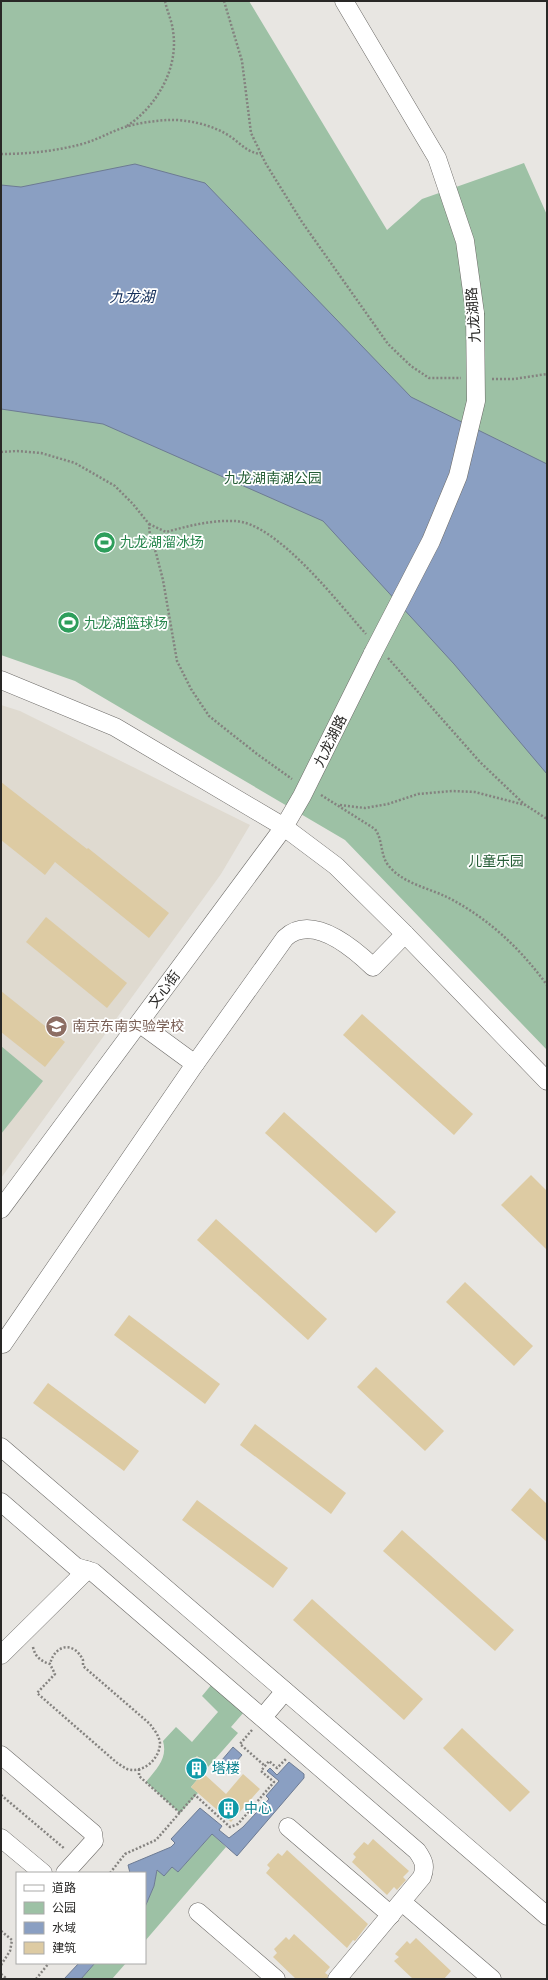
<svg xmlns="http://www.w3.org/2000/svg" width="548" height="1980" font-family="Cabin,'Noto Sans SC',sans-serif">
<rect width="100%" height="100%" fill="#e8e6e2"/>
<path fill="#dfdad0" d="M1,705L20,711L250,825L221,874L1,1178Z"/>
<g fill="#9dc1a5">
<path d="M1,1H249L387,230L422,199L524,163L547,215V1050L345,840L75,681L1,655Z"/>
<path d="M1,1046L43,1081L1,1134Z"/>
<path d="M212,1684L244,1712L231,1727L238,1733L208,1767L197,1756L185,1769L197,1780L191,1787L198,1793L180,1813L146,1782C156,1769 168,1759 163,1741L176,1727L192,1742L218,1712L202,1696Z"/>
<path d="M212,1834L226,1847L145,1941V1907L154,1886L157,1870L172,1867L178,1872Z"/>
<path d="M95,1963H126L112,1979H81Z"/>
</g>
<g fill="#8a9fc2" stroke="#6d7b93">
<path d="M135,164L205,183L411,397L547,464V774L454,664L323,521L103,424L1,409V185L21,187Z"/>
<path d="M233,1747L242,1755L225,1775L216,1767Z"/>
<path d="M289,1762L304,1774V1778L237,1856L212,1834L178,1872L172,1867L164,1876L157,1870L154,1886L145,1907V1873H130L128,1865L171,1847L175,1843L171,1839L200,1808L222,1826L219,1830L229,1838L243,1827L269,1799L266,1796L279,1781L267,1771L270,1768L277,1775Z"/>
<path d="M79,1963H95L81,1979H64Z"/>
</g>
<g fill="#ddcba3">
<path d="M1,782L87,849L88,848L169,913L149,938L55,862L45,875L1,840Z"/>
<path d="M46,917L127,983L107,1008L26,942Z"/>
<path d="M1,991L65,1042L45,1067L1,1032Z"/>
<path d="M362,1014L473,1114L454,1135L343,1035Z"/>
<path d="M284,1112L396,1212L376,1233L265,1133Z"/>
<path d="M531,1175L547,1191V1250L501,1205Z"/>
<path d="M216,1219L327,1319L308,1340L197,1240Z"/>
<path d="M465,1282L533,1346L514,1366L446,1302Z"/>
<path d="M129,1315L220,1384L205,1404L114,1335Z"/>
<path d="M376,1367L444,1431L425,1451L357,1387Z"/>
<path d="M48,1383L139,1451L124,1471L33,1403Z"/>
<path d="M255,1424L346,1493L331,1514L240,1445Z"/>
<path d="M530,1488L547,1504V1542L511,1510Z"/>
<path d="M197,1500L288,1568L273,1588L182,1520Z"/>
<path d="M402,1530L514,1630L495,1651L383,1551Z"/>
<path d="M312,1599L423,1699L404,1720L293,1620Z"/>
<path d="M462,1728L530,1792L510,1812L443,1748Z"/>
<path d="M197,1756L208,1767L203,1773L226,1794L243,1774L260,1789L231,1822L191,1787L197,1780L185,1769Z"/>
<path d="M373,1839L409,1871L403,1877L406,1880L397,1890L394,1887L387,1895L352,1862L356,1857L353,1854L364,1842L368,1845Z"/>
<path d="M287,1850L368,1924L355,1941L353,1940L347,1948L266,1873L270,1868L267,1865L278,1853L282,1856Z"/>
<path d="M294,1934L330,1967L325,1973L328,1975L327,1979H296L273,1957L277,1953L274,1949L286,1937L289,1940Z"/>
<path d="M416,1938L451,1971L444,1979H413L394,1961L399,1957L395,1954L407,1941L410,1944Z"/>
</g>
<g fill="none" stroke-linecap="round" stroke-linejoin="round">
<defs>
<g id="minor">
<path d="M344,1L437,158L465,241L475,313"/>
<path d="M1,680L115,727L284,827L336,866L405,934L547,1081"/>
<path d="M139,1023L195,1064L285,938C312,913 352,947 373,967L405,934"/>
<path d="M1,1209L284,827L302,796L373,653"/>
<path d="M1,1342L3,1344L195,1064"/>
<path d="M1,1447L547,1916"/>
<path d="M1,1502L76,1567L93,1572L417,1851C424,1861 426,1866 422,1877L337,1979"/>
<path d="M1,1655L87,1570"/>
<path d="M263,1717L285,1691"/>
<path d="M1,1755L93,1833L94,1841L65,1873"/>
<path d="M288,1827L391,1915"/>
<path d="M1,1838L43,1873"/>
<path d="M402,1902L492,1979"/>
<path d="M198,1912L276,1979"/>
</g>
</defs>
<use href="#minor" stroke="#6c6a67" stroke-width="19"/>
<g stroke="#84827f" stroke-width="2.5" stroke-dasharray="2 2" stroke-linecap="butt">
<path d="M224,1L242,61L251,133L266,164L302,222L388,344L411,366L429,378H461"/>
<path d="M127,126C157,106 179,68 173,31C172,21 167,11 165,1"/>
<path d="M1,154C28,154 56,151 82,144C97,140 110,132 125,127C138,123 153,121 167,120C187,119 214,125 231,137C241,144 248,153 261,154"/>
<path d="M492,379H514L547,374"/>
<path d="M1,452L17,451L41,453L75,463L115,486L133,504L149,524L150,537L156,553L163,580L177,661L191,689L209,716L257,754L292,779"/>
<path d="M149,524L166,532C188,526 211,520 234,521C277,522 338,603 366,634"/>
<path d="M388,658L480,762L524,804L547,819"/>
<path d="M321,795L375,829C383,840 380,854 388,865C402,883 428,888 447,897C488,918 520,948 547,985"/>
<path d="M340,805L365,808L388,804L418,794L452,791L475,792L525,805"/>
<path d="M33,1647C35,1657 41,1661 50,1664L55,1674L37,1693L116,1762C119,1764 123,1767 127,1769C143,1774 160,1759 160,1743C159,1735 154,1730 150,1724L83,1666V1660C74,1641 55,1644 50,1664"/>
<path d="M252,1730L240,1744L265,1766"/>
<path d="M139,1769V1776L180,1813"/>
<path d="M1,1795L65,1849"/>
<path d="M110,1873L125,1854L156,1840L195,1795L230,1827L238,1824L274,1782L261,1771L269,1761L277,1768L286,1759"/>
<path d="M1,1931L12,1940L10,1951L1,1965"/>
<path d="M1,1974L7,1979"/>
<path d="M36,1979L49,1963"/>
</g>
<use href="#minor" stroke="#fff" stroke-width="18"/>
<defs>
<path id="minor-bridge" d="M373,653L431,541L458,476L476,401L475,313"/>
</defs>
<use href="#minor-bridge" stroke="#6c6a67" stroke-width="19" stroke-linecap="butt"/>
<use href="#minor-bridge" stroke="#fff" stroke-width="18"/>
</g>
<defs>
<symbol id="stadium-disc" viewBox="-11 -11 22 22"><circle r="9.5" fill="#2e9e5b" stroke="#fff"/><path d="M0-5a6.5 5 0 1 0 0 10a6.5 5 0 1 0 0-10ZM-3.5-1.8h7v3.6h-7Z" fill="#fff"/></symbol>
<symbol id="school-disc" viewBox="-11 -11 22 22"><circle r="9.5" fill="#8d6e63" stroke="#fff"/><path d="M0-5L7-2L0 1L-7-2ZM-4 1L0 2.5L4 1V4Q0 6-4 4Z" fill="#fff"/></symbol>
<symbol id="building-disc" viewBox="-11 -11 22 22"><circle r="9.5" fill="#0f9aa8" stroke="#fff"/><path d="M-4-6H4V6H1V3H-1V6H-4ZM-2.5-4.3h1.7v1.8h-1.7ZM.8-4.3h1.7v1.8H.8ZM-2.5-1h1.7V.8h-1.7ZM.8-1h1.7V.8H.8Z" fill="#fff"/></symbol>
</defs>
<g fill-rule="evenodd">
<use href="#stadium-disc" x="92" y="530" width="25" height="25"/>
<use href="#stadium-disc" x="56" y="610" width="25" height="25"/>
<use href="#school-disc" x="44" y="1014" width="25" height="25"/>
<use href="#building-disc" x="184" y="1756" width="25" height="25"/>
<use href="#building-disc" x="216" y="1796" width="25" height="25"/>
</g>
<g text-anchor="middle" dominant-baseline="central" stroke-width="3.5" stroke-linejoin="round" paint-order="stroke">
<g font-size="14" fill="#292826" stroke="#fff">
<text transform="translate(473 315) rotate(-94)">九龙湖路</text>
<text transform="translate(330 741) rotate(-64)">九龙湖路</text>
<text transform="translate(164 989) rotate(-53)">文心街</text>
</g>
<g font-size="14" fill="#255d36" stroke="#fff">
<text x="273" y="478">九龙湖南湖公园</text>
<text x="496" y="861">儿童乐园</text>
</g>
<g font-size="14" fill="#27864d" stroke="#fff" text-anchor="start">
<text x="120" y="542">九龙湖溜冰场</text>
<text x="84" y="623">九龙湖篮球场</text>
</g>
<g font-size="14" fill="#785e54" stroke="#fff" text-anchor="start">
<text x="72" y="1026">南京东南实验学校</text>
</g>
<g font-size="14" fill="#0d838f" stroke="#fff" text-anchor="start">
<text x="212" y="1768">塔楼</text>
<text x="244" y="1808">中心</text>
</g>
<g font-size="15" font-style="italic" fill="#132e5a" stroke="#fff">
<text x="132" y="297">九龙湖</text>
</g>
</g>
<rect width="548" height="1980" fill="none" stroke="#292826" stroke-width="4"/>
<rect x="16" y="1872" width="130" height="92" fill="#ffffff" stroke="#a9a9a8"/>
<rect x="24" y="1885" width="20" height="6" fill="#ffffff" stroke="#a9a9a8"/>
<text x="52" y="1892" font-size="12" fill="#292826">道路</text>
<rect x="24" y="1902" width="20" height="12" fill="#9dc1a5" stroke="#a9a9a8"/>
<text x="52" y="1912" font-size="12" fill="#292826">公园</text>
<rect x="24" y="1922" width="20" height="12" fill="#8a9fc2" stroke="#a9a9a8"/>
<text x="52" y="1932" font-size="12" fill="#292826">水域</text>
<rect x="24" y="1942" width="20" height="12" fill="#ddcba3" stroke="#a9a9a8"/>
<text x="52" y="1952" font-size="12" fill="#292826">建筑</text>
</svg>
